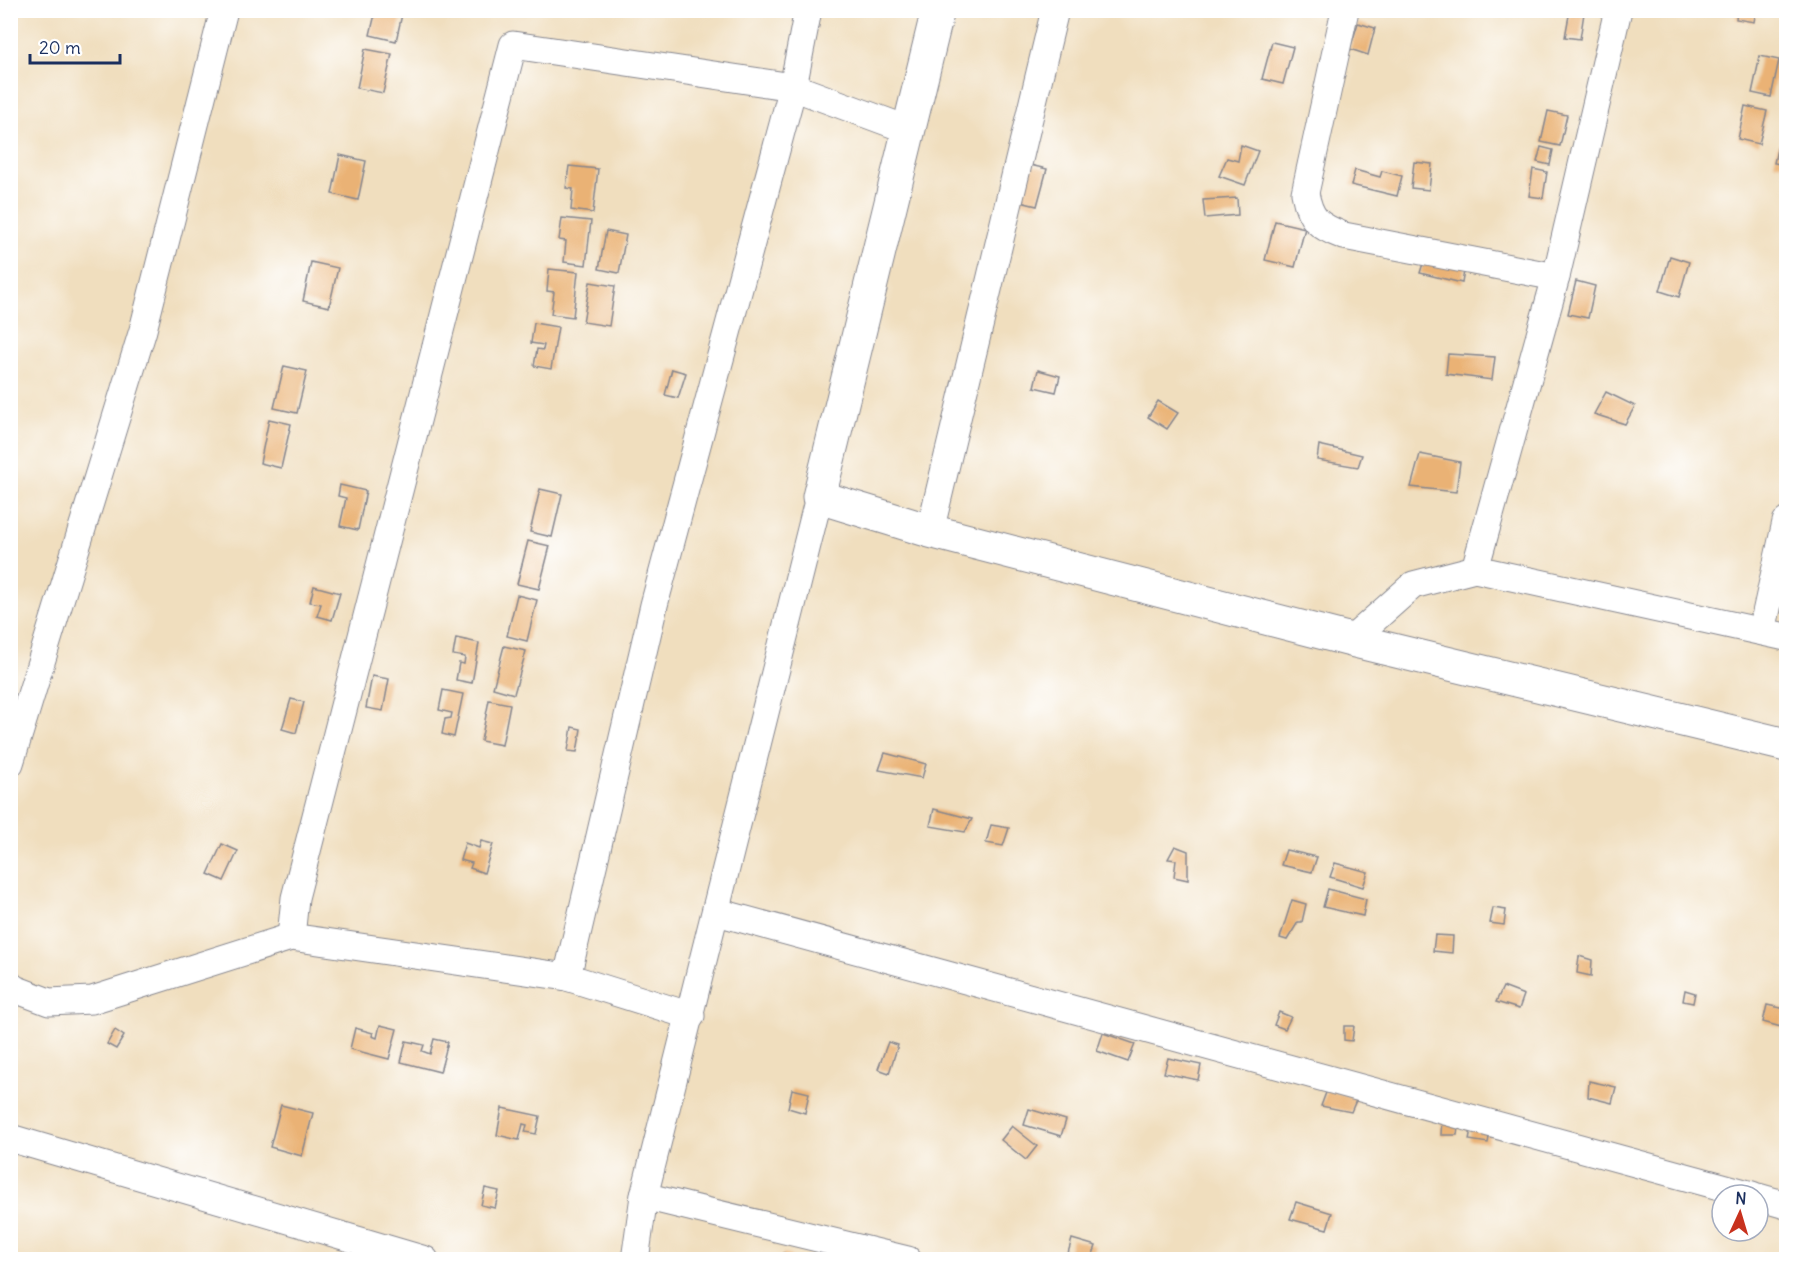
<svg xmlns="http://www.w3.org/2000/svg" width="1797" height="1270" font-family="Delius,sans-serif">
<rect width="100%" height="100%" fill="#fff"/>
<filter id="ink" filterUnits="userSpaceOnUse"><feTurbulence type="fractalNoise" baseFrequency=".0167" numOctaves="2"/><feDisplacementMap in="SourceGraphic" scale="12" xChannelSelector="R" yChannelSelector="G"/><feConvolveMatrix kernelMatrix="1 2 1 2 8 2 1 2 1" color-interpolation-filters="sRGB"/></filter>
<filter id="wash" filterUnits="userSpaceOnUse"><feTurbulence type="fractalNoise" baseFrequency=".008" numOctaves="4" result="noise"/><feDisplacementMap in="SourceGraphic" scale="24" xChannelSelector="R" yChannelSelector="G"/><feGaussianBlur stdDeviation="1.35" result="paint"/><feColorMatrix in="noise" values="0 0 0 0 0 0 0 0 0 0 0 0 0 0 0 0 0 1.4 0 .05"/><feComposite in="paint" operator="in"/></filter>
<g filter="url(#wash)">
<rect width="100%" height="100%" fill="#f0debe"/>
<g id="blocks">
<g fill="#eab275">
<path d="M376,10H403L396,41L370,35Z"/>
<path d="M1570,10L1584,13L1580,39L1565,37Z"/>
<path d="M1737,10H1756L1754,22L1736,19Z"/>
<path d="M1358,23L1375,28L1368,55L1350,49Z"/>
<path d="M1272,42L1293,47L1283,84L1262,79Z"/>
<path d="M365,49L392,54L383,93L357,88Z"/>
<path d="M1760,56L1779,60L1771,97L1752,93Z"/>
<path d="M1745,106L1767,111L1759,144L1738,139Z"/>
<path d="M1548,111L1567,115L1560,146L1541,142Z"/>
<path d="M1241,145L1258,151L1245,185L1219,176L1227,158L1238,161Z"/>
<path d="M1778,145L1786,147V165L1774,163Z"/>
<path d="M1541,147L1553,150L1550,165L1537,162Z"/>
<path d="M340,155L366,161L358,200L332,194Z"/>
<path d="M1414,162L1432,164L1429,190L1411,188Z"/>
<path d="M1026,164L1047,169L1037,206L1016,201Z"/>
<path d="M569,166L598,169L593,213L571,210L573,189L566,188Z"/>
<path d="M1533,169L1547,172L1543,198L1529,196Z"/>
<path d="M1355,170L1380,177L1382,171L1402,176L1397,196L1351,185Z"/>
<path d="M1237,198L1238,215L1205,218L1203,200Z"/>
<path d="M562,218L591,221L586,265L564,262L566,241L559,240Z"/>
<path d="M1275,221L1305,228L1295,267L1265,260Z"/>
<path d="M606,231L626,235L619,273L599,269Z"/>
<path d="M1670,256L1689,262L1679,297L1660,291Z"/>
<path d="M1425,257L1465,265L1462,283L1420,273Z"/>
<path d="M311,262L338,268L329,307L303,301Z"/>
<path d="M549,269L578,272L573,317L551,314L554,292L547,291Z"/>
<path d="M1576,281L1595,286L1588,318L1568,314Z"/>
<path d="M590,282L615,286L609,326L583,322Z"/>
<path d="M534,323L558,327L551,369L534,366L537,349L543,350L544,345L531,343Z"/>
<path d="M1448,354L1495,357L1492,380L1446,374Z"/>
<path d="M284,366L307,371L297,413L274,408Z"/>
<path d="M672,369L686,373L678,398L665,395Z"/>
<path d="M1038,370L1060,376L1056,392L1034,387Z"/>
<path d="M1606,392L1635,406L1625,424L1594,414Z"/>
<path d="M1158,401L1178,413L1167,429L1148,417Z"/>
<path d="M269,419L291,424L281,468L260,463Z"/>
<path d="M1319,445L1362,455L1358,467L1317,460Z"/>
<path d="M1420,454L1460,462L1456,492L1411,487Z"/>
<path d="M340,485L366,491L358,530L340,526L346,498L338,496Z"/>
<path d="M540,489L562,494L552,537L530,532Z"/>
<path d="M528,541L550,546L539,589L517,584Z"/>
<path d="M314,586L340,593L332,620L317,616L321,604L310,602Z"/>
<path d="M517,595L537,600L527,641L507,636Z"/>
<path d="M456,638L479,643L472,683L456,680L459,663L464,664L465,657L453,655Z"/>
<path d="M504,646L526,651L514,694L493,688Z"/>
<path d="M372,676L389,679L383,711L366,708Z"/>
<path d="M443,690L463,694L454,737L442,734L445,719L451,718L452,713L439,710Z"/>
<path d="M291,699L304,702L296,733L282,729Z"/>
<path d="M489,700L510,704L502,745L481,741Z"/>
<path d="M572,727L581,729L577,752L568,751Z"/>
<path d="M885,753L926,764L922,778L879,770Z"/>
<path d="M934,809L972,819L965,832L930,826Z"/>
<path d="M991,825L1009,828L1003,846L986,843Z"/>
<path d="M481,841L493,844L484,873L470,868L472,863L460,860L465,843L479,848Z"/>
<path d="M222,844L238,851L224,881L208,874Z"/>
<path d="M1175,846L1188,851V880L1174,877L1176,860L1168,859Z"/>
<path d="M1286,850L1317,857L1312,872L1281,865Z"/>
<path d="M1335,863L1368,872L1363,887L1330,877Z"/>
<path d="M1328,889L1366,899L1363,916L1323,907Z"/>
<path d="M1292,900L1306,904L1302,922H1298L1287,940L1280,938Z"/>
<path d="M1493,908L1506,910L1504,925L1490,923Z"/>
<path d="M1435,935L1453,936L1452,953L1433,951Z"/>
<path d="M1579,956L1592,960L1591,976L1577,973Z"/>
<path d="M1503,987L1524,995L1519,1009L1496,1002Z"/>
<path d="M1685,990L1695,993L1693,1003L1683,1001Z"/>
<path d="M1767,1005L1786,1009L1781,1027L1763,1022Z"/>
<path d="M1279,1012L1291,1017L1285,1029L1274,1025Z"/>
<path d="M380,1025L397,1029L389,1059L350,1049L355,1028L373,1033L372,1036L377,1038Z"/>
<path d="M1344,1026H1354L1352,1041L1344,1040Z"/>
<path d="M115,1030L124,1036L116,1049L107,1044Z"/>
<path d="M1103,1033L1135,1044L1128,1062L1097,1051Z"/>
<path d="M434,1039L448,1042L440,1072L401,1062L406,1041L424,1045L422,1051L430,1054Z"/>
<path d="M888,1042L898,1045L889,1073L878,1069Z"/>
<path d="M1168,1058L1201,1065L1198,1080L1164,1073Z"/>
<path d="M1589,1081L1616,1087L1612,1103L1588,1097Z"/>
<path d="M792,1089L809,1093L805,1113L788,1108Z"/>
<path d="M1327,1090L1357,1098L1351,1112L1321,1106Z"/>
<path d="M281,1105L313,1113L302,1156L270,1147Z"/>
<path d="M502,1108L540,1116L536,1134L525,1132L527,1125L523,1124L519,1140L497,1135Z"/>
<path d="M1029,1109L1066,1120L1061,1136L1024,1125Z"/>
<path d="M1442,1118L1459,1120L1457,1135H1441Z"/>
<path d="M1472,1123L1491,1127L1488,1143L1469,1140Z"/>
<path d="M1012,1126L1037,1146L1026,1160L1001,1140Z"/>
<path d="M485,1188L499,1191L495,1208L481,1205Z"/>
<path d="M1296,1202L1332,1213L1327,1229L1290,1219Z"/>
<path d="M1072,1239L1096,1246L1091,1260L1068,1253Z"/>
<path d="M784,1253L796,1260H780Z"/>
</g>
</g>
</g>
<g filter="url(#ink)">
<use href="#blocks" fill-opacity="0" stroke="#86868e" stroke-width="1.5"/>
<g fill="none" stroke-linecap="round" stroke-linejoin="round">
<defs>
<g id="minor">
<path d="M1345,10L1305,193C1310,220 1318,226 1344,236L1556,277"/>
<path d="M930,531L1055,10"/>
<path d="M1475,569L1556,277L1618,10"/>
<path d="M1762,631L1786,522"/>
<path d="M1351,640L1413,585L1475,569L1786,637"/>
<path d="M10,763L143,330L224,10"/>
<path d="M717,912L1752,1195"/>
<path d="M567,977L654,605L793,87L808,10"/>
<path d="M10,985L15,989L49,1002L92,1000L291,937"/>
<path d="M691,1016L567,977L291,937L295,898L513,45L793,87L909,130"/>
<path d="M10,1138L425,1260"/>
<path d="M644,1196L908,1260"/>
<path d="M1758,1197L1786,1205"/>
<path d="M635,1260L644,1196L819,497"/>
</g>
<path id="tertiary" d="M938,10L819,497L930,531L1351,640L1786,745"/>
</defs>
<use href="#minor" stroke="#86868e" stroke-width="29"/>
<use href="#tertiary" stroke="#86868e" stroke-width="35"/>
<use href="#minor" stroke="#fff" stroke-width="27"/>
<use href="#tertiary" stroke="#fff" stroke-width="33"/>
</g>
</g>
<rect width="1797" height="1270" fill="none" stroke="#fff" stroke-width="36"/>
<g transform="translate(1740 1213) rotate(4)"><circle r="28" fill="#ffffff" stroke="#a4acbf" stroke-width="1.5"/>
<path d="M0-4.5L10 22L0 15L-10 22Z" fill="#c8321e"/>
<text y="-9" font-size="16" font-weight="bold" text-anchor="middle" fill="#1b2f5e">N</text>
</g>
<path d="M30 54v9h90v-9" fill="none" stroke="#1b2f5e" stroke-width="3"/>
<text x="39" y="54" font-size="18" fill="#1b2f5e" stroke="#ffffff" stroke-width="4.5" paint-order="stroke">20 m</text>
</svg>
